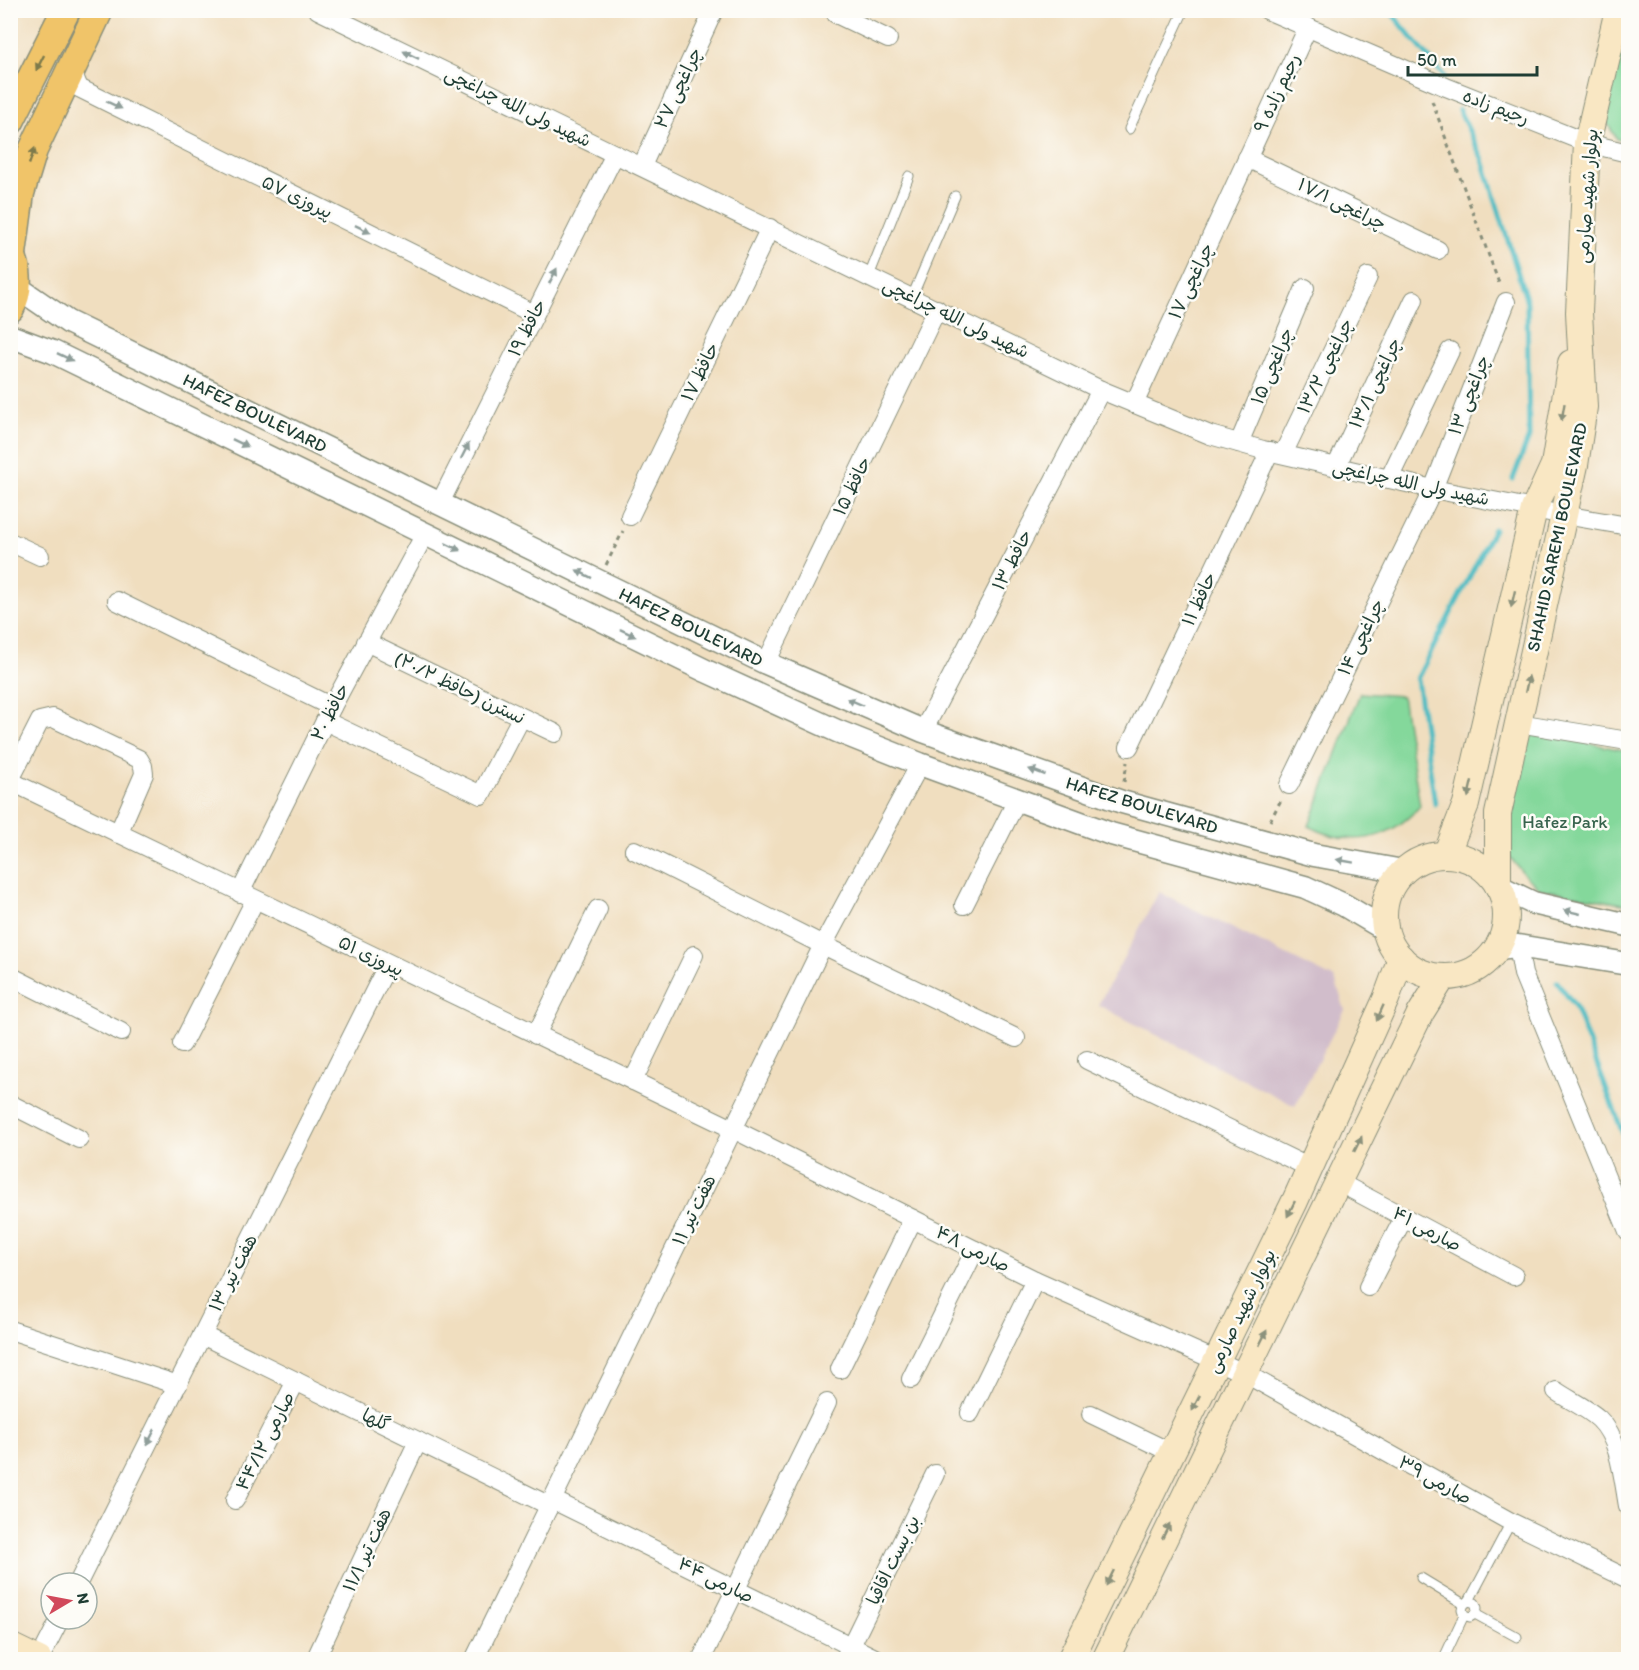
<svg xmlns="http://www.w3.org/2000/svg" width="1639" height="1670" font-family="Itim,'Playpen Sans Arabic',sans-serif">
<rect width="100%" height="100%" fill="#fdfcf7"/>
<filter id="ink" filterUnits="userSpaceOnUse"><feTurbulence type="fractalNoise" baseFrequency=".0167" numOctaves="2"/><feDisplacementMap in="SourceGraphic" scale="12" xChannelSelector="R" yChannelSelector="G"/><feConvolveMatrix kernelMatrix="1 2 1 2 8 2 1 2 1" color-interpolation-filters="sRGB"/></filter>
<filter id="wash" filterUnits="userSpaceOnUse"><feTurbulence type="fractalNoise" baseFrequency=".008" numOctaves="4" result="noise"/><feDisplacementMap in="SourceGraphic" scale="24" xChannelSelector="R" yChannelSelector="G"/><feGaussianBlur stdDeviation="1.35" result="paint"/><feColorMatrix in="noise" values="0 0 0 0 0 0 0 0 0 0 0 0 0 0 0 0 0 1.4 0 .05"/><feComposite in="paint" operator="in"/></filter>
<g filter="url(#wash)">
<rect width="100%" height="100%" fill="#f0debf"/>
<path fill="#d1bdcb" d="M1159,892L1335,979L1345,1010L1295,1106L1098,1005Z"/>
<g fill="#84d89b" stroke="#528a68" stroke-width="1.5">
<path d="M1628,11V142L1617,139L1603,117Z"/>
<path d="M1360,693L1402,696L1420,806C1388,842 1350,848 1309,826Z"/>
<path d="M1527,733L1543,734L1628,751V905L1541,889L1527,878L1503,849Z"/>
</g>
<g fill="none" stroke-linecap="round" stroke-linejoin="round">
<g stroke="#4dbcc3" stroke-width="5">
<path d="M1389,10L1444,76"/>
<path d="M1459,110L1483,160L1527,302L1529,437L1513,479"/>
<path d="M1435,804L1417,679L1494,529"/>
<path d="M1557,982L1575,1006L1628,1147"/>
</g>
</g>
</g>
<g filter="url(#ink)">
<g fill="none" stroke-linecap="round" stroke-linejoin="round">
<defs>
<g id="service">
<path d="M1129,129L1184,10"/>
<path d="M869,276L909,176"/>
<path d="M912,297L955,196"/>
<path d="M1421,1578L1464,1604"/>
<path d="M1469,1601L1511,1522"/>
<path d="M1475,1614L1517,1637"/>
<path d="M1443,1660L1464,1615L1462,1609L1464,1604L1469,1601L1475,1603L1477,1608L1475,1614L1470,1617L1464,1615"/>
</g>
<g id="minor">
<path d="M318,10L1101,390L1210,435L1263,450L1433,489L1564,515L1628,526"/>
<path d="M838,10L836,14L888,39"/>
<path d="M1267,10L1446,87L1587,143L1628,153"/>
<path d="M71,69L79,88L534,314"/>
<path d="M1247,158L1438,250"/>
<path d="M642,166L714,10"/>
<path d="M1134,404L1308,27"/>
<path d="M1239,443L1305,288"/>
<path d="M1283,454L1368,277"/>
<path d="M1336,467L1414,300"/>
<path d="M1389,479L1450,351"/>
<path d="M440,503L615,154"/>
<path d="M630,516L770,228"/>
<path d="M10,542L40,556"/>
<path d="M117,601L332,707"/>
<path d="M366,642L555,733"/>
<path d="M766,663L937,309"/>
<path d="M325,721L481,795L521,718"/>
<path d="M1518,723L1628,741"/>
<path d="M923,731L1101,390"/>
<path d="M1129,747L1270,451"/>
<path d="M10,780L40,721L53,718L139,759L143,766L144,774L118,834"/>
<path d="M10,781L733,1129L1035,1280L1246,1374L1511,1522L1628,1579"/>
<path d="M1289,785L1433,489L1506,302"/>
<path d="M634,850L823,945L1016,1038"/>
<path d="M240,893L332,707L425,534"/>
<path d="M964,905L1017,800"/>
<path d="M1518,946L1523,974L1628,1231"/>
<path d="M10,976L121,1032"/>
<path d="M536,1035L598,909"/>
<path d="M182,1044L255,900"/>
<path d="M1087,1060L1310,1168"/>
<path d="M633,1081L694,955"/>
<path d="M10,1104L79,1139"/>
<path d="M1340,1183L1514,1276"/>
<path d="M1368,1287L1404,1217"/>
<path d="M10,1330L178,1385"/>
<path d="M202,1335L550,1506"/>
<path d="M840,1369L913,1219"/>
<path d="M911,1379L975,1250"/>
<path d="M1556,1391C1569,1400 1587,1408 1599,1419C1620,1439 1623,1478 1628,1506"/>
<path d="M970,1413L1035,1280"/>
<path d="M1091,1414L1172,1453"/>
<path d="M235,1500L296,1381"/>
<path d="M553,1500L879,1660"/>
<path d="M78,1583L388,964"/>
<path d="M39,1660L60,1619"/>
<path d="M315,1660L418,1441"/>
<path d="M474,1660L823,945L920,764"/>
<path d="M701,1660L827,1403"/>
<path d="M844,1660L935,1474"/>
</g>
<g id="tertiary">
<path d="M17,287L68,322L766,663L923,731L1122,802L1314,855L1403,871"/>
<path d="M10,336L53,352L706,671L837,731L920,764L1111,834L1305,887L1344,905L1386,930"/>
<path d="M1498,886L1533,903L1628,925"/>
<path d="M1497,948L1518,946L1628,964"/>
</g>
<g id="secondary">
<path d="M1446,855L1466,804L1534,509L1554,465L1571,363"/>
<circle cx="1445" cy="916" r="61"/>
<path d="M1498,886V814L1575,465L1584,407L1579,312L1587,143L1618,10"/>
<path d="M10,1646L39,1660"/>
<path d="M1070,1660L1295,1201L1386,999L1401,958"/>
<path d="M1105,1660L1420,1014L1443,977"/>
</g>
<g id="primary">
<path d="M10,121L66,10"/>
<path d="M10,252C18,269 20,290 10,308"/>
<path d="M12,254L20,193L33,150L99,10"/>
</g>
</defs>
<use href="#service" stroke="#888e7a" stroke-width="11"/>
<use href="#minor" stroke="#888e7a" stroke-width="20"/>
<use href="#tertiary" stroke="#888e7a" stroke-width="25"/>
<use href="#secondary" stroke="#888e7a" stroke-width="28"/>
<use href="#primary" stroke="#888e7a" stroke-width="31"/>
<g stroke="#888e7a" stroke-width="3" stroke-dasharray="4.5 4.5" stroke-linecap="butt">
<path d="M1432,101L1500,286"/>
<path d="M606,565L623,531"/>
<path d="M1124,782L1127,762"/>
<path d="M1270,821L1281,800"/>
</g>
<use href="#service" stroke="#fff" stroke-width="9"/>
<use href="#minor" stroke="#fff" stroke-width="18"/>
<use href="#tertiary" stroke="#fff" stroke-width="22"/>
<use href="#secondary" stroke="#f9e7c3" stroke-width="26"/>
<use href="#primary" stroke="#f0c469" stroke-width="28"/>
</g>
<defs><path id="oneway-solid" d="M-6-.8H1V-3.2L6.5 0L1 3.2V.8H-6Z" transform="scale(1.5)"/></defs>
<g fill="#8f9e9a">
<use href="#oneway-solid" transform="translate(411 55) rotate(-154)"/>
<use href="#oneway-solid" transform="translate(114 105) rotate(26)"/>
<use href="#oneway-solid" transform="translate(363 229) rotate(26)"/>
<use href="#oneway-solid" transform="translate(553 276) rotate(-63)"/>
<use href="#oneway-solid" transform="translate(65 357) rotate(26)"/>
<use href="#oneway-solid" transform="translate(240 443) rotate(26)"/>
<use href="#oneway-solid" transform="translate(465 451) rotate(-63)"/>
<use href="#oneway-solid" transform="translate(453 547) rotate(26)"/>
<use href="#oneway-solid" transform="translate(584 574) rotate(-153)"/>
<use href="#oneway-solid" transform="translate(628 633) rotate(26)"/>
<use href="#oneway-solid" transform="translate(855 702) rotate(-157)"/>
<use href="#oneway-solid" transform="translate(1037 772) rotate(-160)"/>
<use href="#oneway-solid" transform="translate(1345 861) rotate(-170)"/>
<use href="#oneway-solid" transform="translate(1572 912) rotate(-167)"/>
<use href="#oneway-solid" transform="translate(151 1437) rotate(117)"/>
</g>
<g fill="#7d7a4c">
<use href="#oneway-solid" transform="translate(40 63) rotate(117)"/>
<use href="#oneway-solid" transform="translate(32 156) rotate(-71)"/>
</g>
<g fill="#8c927c">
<use href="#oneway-solid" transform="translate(1563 412) rotate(100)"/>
<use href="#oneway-solid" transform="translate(1513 599) rotate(103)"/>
<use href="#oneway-solid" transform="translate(1527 684) rotate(-78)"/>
<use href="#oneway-solid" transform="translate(1470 789) rotate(103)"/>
<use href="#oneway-solid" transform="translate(1380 1013) rotate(114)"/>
<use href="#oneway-solid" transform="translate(1358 1144) rotate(-64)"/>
<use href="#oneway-solid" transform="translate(1291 1209) rotate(116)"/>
<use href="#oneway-solid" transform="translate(1263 1338) rotate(-64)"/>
<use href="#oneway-solid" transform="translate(1196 1403) rotate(116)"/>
<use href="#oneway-solid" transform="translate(1166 1531) rotate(-64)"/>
<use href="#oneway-solid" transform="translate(1110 1578) rotate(116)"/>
</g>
</g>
<g text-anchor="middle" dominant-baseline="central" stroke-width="5" stroke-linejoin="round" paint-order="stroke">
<g font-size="18" fill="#1f3d34" stroke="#fdfcf7">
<text transform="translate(678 88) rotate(-65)">چراغچی ۲۷</text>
<text transform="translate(1277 93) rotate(-65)">رحیم زاده ۹</text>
<text transform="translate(518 107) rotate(26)">شهید ولی الله چراغچی</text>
<text transform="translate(1496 107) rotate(21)">رحیم زاده</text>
<text transform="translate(1587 196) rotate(-86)">بولوار شهید صارمی</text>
<text transform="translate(297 197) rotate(26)">پیروزی ۵۷</text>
<text transform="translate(1342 204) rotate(26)">چراغچی ۱۷/۱</text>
<text transform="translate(1191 281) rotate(-65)">چراغچی ۱۷</text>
<text transform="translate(956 318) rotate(26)">شهید ولی الله چراغچی</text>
<text transform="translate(527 328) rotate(-63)">حافظ ۱۹</text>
<text transform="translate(1272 366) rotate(-67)">چراغچی ۱۵</text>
<text transform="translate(1325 366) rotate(-64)">چراغچی ۱۳/۲</text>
<text transform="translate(700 372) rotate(-64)">حافظ ۱۷</text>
<text transform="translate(1375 383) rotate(-65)">چراغچی ۱۳/۱</text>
<text transform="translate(1469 395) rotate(-69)">چراغچی ۱۳</text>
<text transform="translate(255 413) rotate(26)">HAFEZ BOULEVARD</text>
<text transform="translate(1411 483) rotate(12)">شهید ولی الله چراغچی</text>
<text transform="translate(852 486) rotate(-64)">حافظ ۱۵</text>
<text transform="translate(1557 537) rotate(-78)">SHAHID SAREMI BOULEVARD</text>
<text transform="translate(1012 560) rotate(-63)">حافط ۱۳</text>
<text transform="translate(1199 599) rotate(-65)">حافظ ۱۱</text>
<text transform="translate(691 627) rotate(26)">HAFEZ BOULEVARD</text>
<text transform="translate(1361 637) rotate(-64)">چراغچی ۱۴</text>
<text transform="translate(460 688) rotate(26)">نسترن (حافظ ۲۰/۲)</text>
<text transform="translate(330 712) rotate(-63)">حافظ ۲۰</text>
<text transform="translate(1142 805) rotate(17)">HAFEZ BOULEVARD</text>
<text transform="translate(371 956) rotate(26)">پیروزی ۵۱</text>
<text transform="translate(694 1210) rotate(-64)">هفت تیر ۱۱</text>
<text transform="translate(1427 1229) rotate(28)">صارمی ۴۱</text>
<text transform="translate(973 1249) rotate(27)">صارمی ۴۸</text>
<text transform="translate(233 1273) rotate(-63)">هفت تیر ۱۳</text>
<text transform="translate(1241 1311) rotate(-64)">بولوار شهید صارمی</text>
<text transform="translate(376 1420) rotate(26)">گلها</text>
<text transform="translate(265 1441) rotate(-63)">صارمی ۴۴/۱۲</text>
<text transform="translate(1435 1480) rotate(29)">صارمی ۳۹</text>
<text transform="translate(367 1550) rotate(-65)">هفت تیر ۱۱/۱</text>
<text transform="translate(893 1560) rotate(-64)">بن بست اقاقیا</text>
<text transform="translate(716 1580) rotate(26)">صارمی ۴۴</text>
</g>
<g font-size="18" fill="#38644e" stroke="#fdfcf7">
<text x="1565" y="822">Hafez Park</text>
</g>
</g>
<rect width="1639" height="1670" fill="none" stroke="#fdfcf7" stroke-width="36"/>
<g transform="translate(69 1601) rotate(80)"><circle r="28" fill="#fdfcf7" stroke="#a4b0a9" stroke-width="1.5"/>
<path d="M0-4.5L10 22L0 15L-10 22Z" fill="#d1495b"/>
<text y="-9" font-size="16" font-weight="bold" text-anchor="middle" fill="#1f3d34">N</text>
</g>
<path d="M1408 66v9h129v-9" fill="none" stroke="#1f3d34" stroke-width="3"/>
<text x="1417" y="66" font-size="18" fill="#1f3d34" stroke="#fdfcf7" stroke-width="4.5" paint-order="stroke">50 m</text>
</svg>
